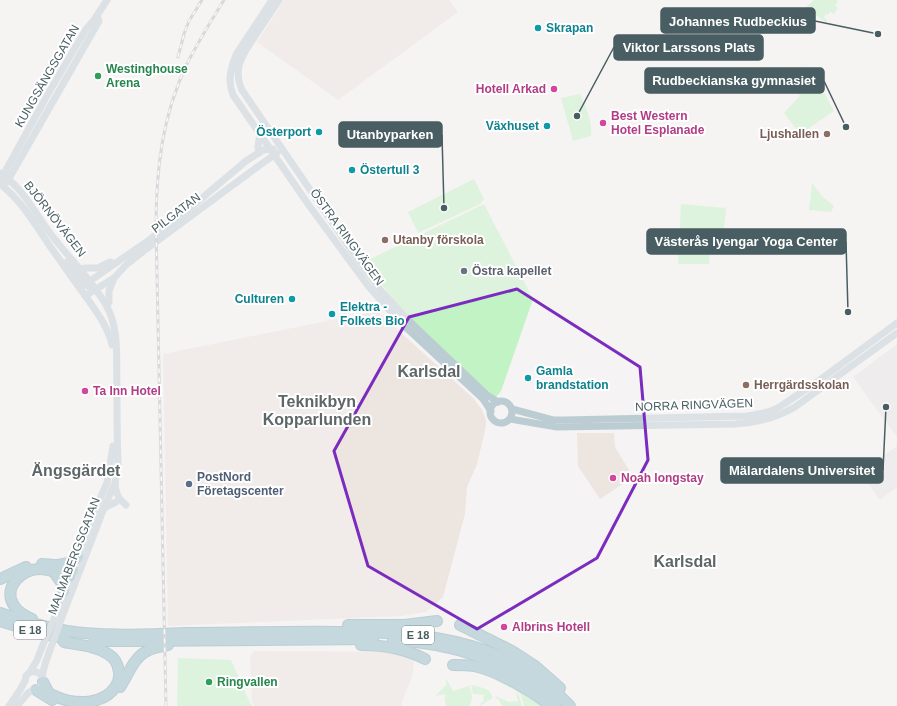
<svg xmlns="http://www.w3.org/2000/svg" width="897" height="706" font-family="Arial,sans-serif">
<rect width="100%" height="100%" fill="#f5f3f3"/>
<g fill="#ece5e0">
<path d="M284,0H449L458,12L338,100L257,42Z"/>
<path d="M377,311L474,399L482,410L486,420V426L477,464L467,487L465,514L458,540L443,597L426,612L401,616L168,626L163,354Z"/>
<path d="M577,433H614L615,447L633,477L600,499L578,466Z"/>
<path d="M254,651L384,652L406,656L414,662L412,678L403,699L401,706H255L252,703L250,657Z"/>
</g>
<g fill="#e6e4e6">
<path d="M897,344V437L853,377Z"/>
<path d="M897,446V487L880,500L860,472Z"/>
</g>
<g fill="#c1f3c4">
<path d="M814,0H837L838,1L835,5L838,8L834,14L830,12L828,15L826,14L824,17L827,20L826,22L805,8Z"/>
<path d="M806,66L826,96L834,111L800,134L784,113L800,96L788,80Z"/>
<path d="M580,94C586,108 593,122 591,136L573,141L561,98Z"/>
<path d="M474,179L484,199L480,204L418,233L408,212Z"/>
<path d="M812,183L822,196L834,206L831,212L809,210Z"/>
<path d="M484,204L533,299L501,391L496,397L486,390L419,327L396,303L364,262Z"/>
<path d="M681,204L726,208L722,248L710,250L709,264H678Z"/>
<path d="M178,658L231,660L250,703L253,706H177Z"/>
<path d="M484,671L549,706H537L535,705L534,706H524L521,695L517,691L497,681Z"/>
<path d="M447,680L453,691L462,688L469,686C472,693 474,699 469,706H444L446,705L444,697H446L445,694L435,696L447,684L445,681Z"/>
<path d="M471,685C476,686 487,688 490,692C491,693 492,697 493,698L479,706L481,703L484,701L483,697L485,695L473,694Z"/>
<path d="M513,691C520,693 520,700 522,706H502L499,700L497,699L495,696L509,702L518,701L516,693Z"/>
</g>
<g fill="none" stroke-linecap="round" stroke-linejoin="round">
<defs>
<g id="highway">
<path d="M42,564L54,565L73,571"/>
<path d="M58,565L69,563L78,557"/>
<path d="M54,572L61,582L64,592"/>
<path d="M0,579L26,567"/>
<path d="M0,613C22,621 44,627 67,631C107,637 148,634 188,633C239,633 291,631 342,632C407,632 469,636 526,669C542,678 557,693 570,706"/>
<path d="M32,619C25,616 17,612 13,604C3,586 23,569 40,569C48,569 62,574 70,577"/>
<path d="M0,621L39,633L65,638"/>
<path d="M348,625H405L437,621"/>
<path d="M460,625L512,651L535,666L560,688"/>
<path d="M393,640C452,643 512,661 556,702"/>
<path d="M95,641H123L373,639"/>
<path d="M361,645C384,645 404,648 425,659"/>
<path d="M453,665C460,665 467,665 474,666C498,671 532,691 551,706"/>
<path d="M43,682C45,686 47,690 49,693C52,695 55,696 57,697C76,705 104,705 116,686C118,682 120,677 119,672C118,664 115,658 108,654C96,646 79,645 64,642L61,637"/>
<path d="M120,687C129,674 133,657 149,650C155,647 162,646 168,645"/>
<path d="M36,690L52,700"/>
</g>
</defs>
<use href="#highway" stroke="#73a3af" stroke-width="12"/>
<g stroke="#bbcdd2" stroke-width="7">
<path d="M272,0L237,53C231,67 227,80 233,95L308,204L369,287L400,322L483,399L491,411"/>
<path d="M279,0C271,12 263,24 255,36C249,45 241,56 239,66C237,74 239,83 242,90L358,260L381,291L406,318L487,395L498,402"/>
<path d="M259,153L258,146L260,134"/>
<path d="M0,173C24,189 34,212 50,233C68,257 91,279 106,305C120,329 116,361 117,388C117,414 117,439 118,464L115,483L104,508L62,617"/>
<path d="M1,179L48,94L86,29L94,20L107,0"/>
<path d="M7,182L99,21L97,16"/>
<path d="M0,184C25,203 39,232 57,256C66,269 75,282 84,294C95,310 108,326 112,345"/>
<path d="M67,262L82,280L89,287"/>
<path d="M79,269L86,268H98L110,262L114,264"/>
<path d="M80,288L149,240L189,209L246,161L263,150L273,149"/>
<path d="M85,296L114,278L126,265L141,253L260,165L277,153"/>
<path d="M107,306L109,302V291L114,278"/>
<circle cx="501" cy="412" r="11"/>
<path d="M512,409L553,420H564L747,416C760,414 773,412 784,404L817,382L897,323"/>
<path d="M510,419L557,427L735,424C757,423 776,418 795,407L897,333"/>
<path d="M115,483C116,494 118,498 126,505"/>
<path d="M104,508L116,502"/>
<path d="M76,561L102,494L107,483L113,446"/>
<path d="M56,614L71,574"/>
<path d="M42,677L45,664L50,650"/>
<path d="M9,706L20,690L25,681L26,676L30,672L37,660L42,647"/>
<path d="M17,706L28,693L33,690L39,688C48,679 41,670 30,672"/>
</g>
<use href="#highway" stroke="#88b8c3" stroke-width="10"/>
<defs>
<g id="rail">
<path d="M178,57L184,34L189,21L202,0"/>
<path d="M166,706L156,227C156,170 162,116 187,64C198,42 211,21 224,0"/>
</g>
</defs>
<use href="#rail" stroke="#b4bbbd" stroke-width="3"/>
<use href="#rail" stroke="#fff" stroke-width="1.5" stroke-dasharray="4.5" stroke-linecap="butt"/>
<g stroke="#bbcdd2" stroke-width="7">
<path d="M42,647L56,614"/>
<path d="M50,650L62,617"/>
</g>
</g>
<path d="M0 0H897V706H0ZM517,289L640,367L648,460L597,558L477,629L368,566L334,451L409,317Z" fill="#f5f3f3" fill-opacity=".55" fill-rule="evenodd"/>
<path fill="none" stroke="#7b2cbf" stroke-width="3" stroke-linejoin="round" d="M517,289L640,367L648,460L597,558L477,629L368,566L334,451L409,317Z"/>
<g fill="#0f9aa8" stroke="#fff" stroke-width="1.5">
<circle cx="538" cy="28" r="4"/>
<circle cx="547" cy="126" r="4"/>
<circle cx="319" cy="132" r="4"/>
<circle cx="352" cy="170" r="4"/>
<circle cx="292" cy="299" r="4"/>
<circle cx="332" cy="314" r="4"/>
<circle cx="528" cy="378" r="4"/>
</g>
<g fill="#2e9e5b" stroke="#fff" stroke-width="1.5">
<circle cx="98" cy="76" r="4"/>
<circle cx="209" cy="682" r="4"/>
</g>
<g fill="#d1479c" stroke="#fff" stroke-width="1.5">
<circle cx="554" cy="89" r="4"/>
<circle cx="603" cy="123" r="4"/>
<circle cx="85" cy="391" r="4"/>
<circle cx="613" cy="478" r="4"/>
<circle cx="504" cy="627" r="4"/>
</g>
<g fill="#8d6e63" stroke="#fff" stroke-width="1.5">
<circle cx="827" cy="134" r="4"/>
<circle cx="385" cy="240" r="4"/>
<circle cx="746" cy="385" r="4"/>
</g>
<circle fill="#6b7280" stroke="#fff" stroke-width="1.5" cx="464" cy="271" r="4"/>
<circle fill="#5c6f8a" stroke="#fff" stroke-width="1.5" cx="189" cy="484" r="4"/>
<g text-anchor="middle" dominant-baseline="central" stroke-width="4" stroke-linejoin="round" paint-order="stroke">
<g fill="#fff" stroke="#808e91" stroke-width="1">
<rect x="14" y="621" width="32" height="18" rx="3"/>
<rect x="402" y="626" width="32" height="18" rx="3"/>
</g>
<g font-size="11" font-weight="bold" fill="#495e62">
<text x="30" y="630">E 18</text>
<text x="418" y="635">E 18</text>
</g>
<g font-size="12" font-weight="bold" fill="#0d838f" stroke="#fff" text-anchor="start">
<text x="546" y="28">Skrapan</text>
<text x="539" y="126" text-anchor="end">Växhuset</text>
<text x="311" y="132" text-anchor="end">Österport</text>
<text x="360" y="170">Östertull 3</text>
<text x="284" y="299" text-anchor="end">Culturen</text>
<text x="340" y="307">Elektra -<tspan x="340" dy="14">Folkets Bio</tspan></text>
<text x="536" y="371">Gamla<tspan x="536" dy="14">brandstation</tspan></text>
</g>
<g font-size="12" font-weight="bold" fill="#27864d" stroke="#fff" text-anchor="start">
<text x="106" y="69">Westinghouse<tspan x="106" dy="14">Arena</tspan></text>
<text x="217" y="682">Ringvallen</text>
</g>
<g font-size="12" fill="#495e62" stroke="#fff">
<text transform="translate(47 76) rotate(-60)">KUNGSÄNGSGATAN</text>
<text transform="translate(176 213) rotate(-37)">PILGATAN</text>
<text transform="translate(55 219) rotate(52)">BJÖRNÖVÄGEN</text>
<text transform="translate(347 237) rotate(54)">ÖSTRA RINGVÄGEN</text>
<text transform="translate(694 405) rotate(-2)">NORRA RINGVÄGEN</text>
<text transform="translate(74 556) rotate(-69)">MALMABERGSGATAN</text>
</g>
<g font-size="12" font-weight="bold" fill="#b23c85" stroke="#fff" text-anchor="start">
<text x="546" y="89" text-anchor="end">Hotell Arkad</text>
<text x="611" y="116">Best Western<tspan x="611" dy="14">Hotel Esplanade</tspan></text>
<text x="93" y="391">Ta Inn Hotel</text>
<text x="621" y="478">Noah longstay</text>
<text x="512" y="627">Albrins Hotell</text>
</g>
<g font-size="12" font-weight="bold" fill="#785e54" stroke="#fff" text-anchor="start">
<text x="819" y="134" text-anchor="end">Ljushallen</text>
<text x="393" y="240">Utanby förskola</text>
<text x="754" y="385">Herrgärdsskolan</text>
</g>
<g font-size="12" font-weight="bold" fill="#5b616d" stroke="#fff" text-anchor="start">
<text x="472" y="271">Östra kapellet</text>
</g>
<g font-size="12" font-weight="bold" fill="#4e5e75" stroke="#fff" text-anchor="start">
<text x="197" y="477">PostNord<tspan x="197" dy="14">Företagscenter</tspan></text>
</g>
<g font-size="16" font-weight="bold" fill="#5e6668" stroke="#fff">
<text x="429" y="371">Karlsdal</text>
<text x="317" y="401">Teknikbyn<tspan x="317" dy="18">Kopparlunden</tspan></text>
<text x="76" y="470">Ängsgärdet</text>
<text x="685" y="561">Karlsdal</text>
</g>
</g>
<path fill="none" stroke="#495e62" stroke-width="1.5" d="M878 34L815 21M577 116L614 47M846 127L824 81M444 208L442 135M848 312L846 242M886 407L883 470"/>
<g fill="#495e62" stroke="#fff" stroke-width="1.5">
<circle cx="878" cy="34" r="4"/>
<circle cx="577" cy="116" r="4"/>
<circle cx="846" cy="127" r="4"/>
<circle cx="444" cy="208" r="4"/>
<circle cx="848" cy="312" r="4"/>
<circle cx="886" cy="407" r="4"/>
</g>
<g fill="#495e62" stroke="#495e62" stroke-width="1.5">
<rect x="661" y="8" width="154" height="25" rx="4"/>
<rect x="614" y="35" width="149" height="25" rx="4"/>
<rect x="645" y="68" width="179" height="25" rx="4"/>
<rect x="339" y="122" width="103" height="25" rx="4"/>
<rect x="647" y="229" width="199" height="25" rx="4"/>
<rect x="721" y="458" width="162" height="25" rx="4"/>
</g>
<g font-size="13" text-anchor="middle" font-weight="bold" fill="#fff">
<text x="738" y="26">Johannes Rudbeckius</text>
<text x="689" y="52">Viktor Larssons Plats</text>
<text x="734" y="85">Rudbeckianska gymnasiet</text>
<text x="390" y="139">Utanbyparken</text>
<text x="746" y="246">Västerås Iyengar Yoga Center</text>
<text x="802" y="475">Mälardalens Universitet</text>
</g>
</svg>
